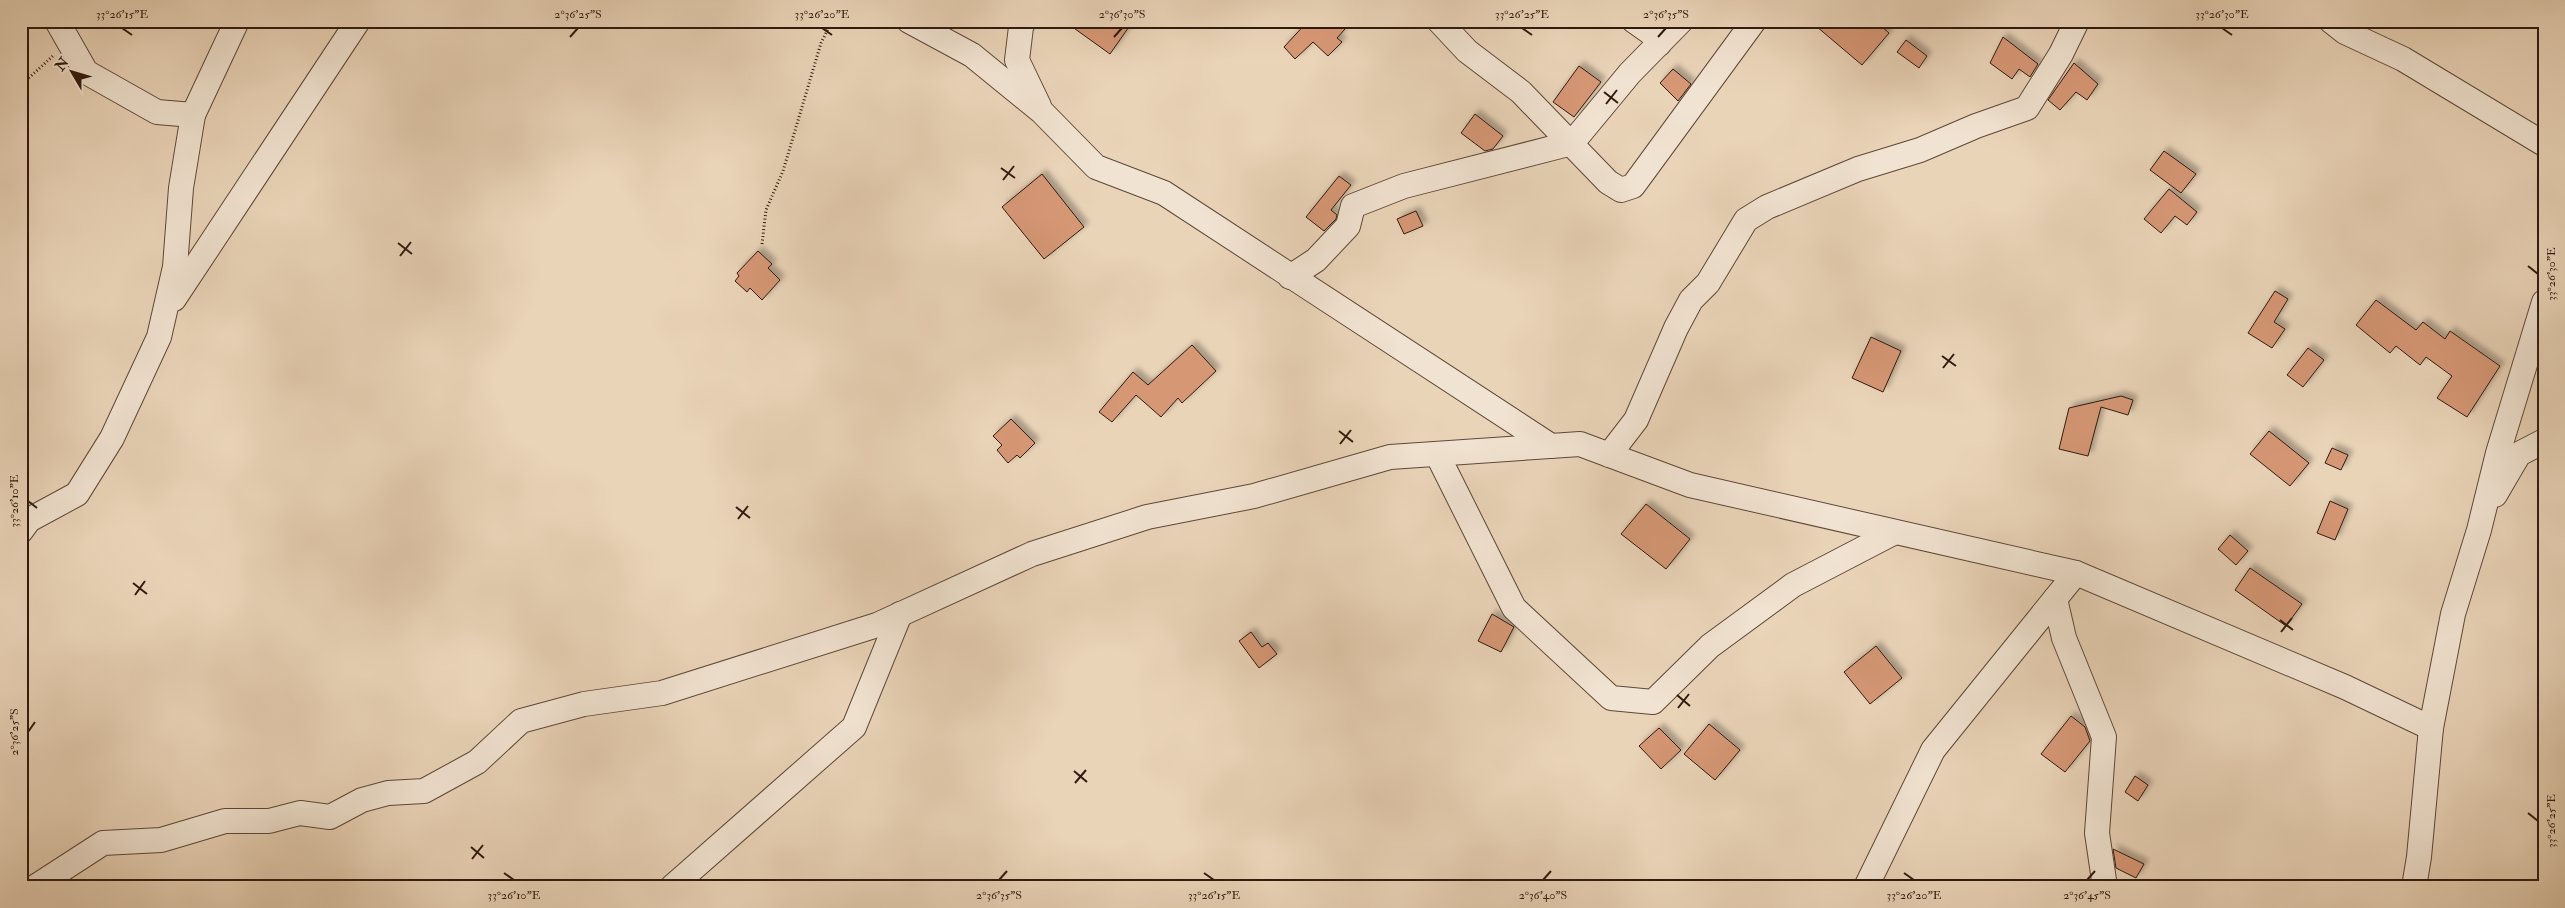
<svg xmlns="http://www.w3.org/2000/svg" width="2565" height="908" font-family="'IM FELL Double Pica',serif">
<defs>
<filter id="shadow"><feDropShadow dx="4.5" dy="-4.5" stdDeviation="2.5" flood-color="#0004"/></filter>
</defs>
<rect width="100%" height="100%" fill="#ead4b8"/>
<filter id="stains"><feTurbulence type="fractalNoise" baseFrequency=".004" numOctaves="4"/><feColorMatrix values="0 0 0 0 .2 0 0 0 0 .09 0 0 0 0 .02 0 0 0 .5 -.17"/></filter>
<radialGradient id="worn" r=".72"><stop offset=".6" stop-color="#630" stop-opacity="0"/><stop offset="1" stop-color="#630" stop-opacity=".3"/></radialGradient>
<g fill="#d69774" stroke="#2f1a0f" filter="url(#shadow)">
<path d="M1064,21H1133L1110,54Z"/>
<path d="M1308,21H1338L1345,29L1337,38L1342,42L1328,56L1313,42L1295,59L1284,47Z"/>
<path d="M1810,21H1875L1889,33L1862,65Z"/>
<path d="M2003,37L2038,64L2030,77L2019,69L2012,79L1990,63Z"/>
<path d="M1906,40L1927,56L1919,68L1897,52Z"/>
<path d="M2074,63L2098,84L2087,100L2076,92L2060,110L2048,100Z"/>
<path d="M1579,66L1601,82L1574,117L1553,102Z"/>
<path d="M1673,69L1691,84L1678,101L1660,83Z"/>
<path d="M1475,114L1503,136L1493,149L1485,151L1461,133Z"/>
<path d="M2164,151L2196,174L2181,193L2150,170Z"/>
<path d="M1042,174L1084,227L1044,259L1002,207Z"/>
<path d="M1339,176L1351,185L1331,210L1337,215L1336,219L1324,231L1306,217Z"/>
<path d="M2169,189L2197,212L2187,225L2175,216L2161,233L2144,219Z"/>
<path d="M1416,211L1423,226L1404,234L1397,219Z"/>
<path d="M758,251L772,264L768,268L780,280L762,300L750,288L747,292L735,281L739,276L737,273Z"/>
<path d="M2275,291L2288,299L2274,322L2285,329L2272,348L2248,333Z"/>
<path d="M2376,300L2416,330L2423,322L2445,339L2450,331L2500,366L2467,417L2437,398L2452,376L2426,357L2420,365L2396,346L2390,353L2356,325Z"/>
<path d="M1871,337L1901,351L1883,392L1852,378Z"/>
<path d="M1192,345L1216,371L1182,403L1178,398L1161,417L1136,395L1112,422L1099,412L1133,372L1148,385Z"/>
<path d="M2308,348L2324,360L2303,387L2287,375Z"/>
<path d="M2121,396L2133,400L2128,415L2101,407L2088,456L2059,449L2069,408Z"/>
<path d="M1011,419L1035,443L1020,458L1017,455L1008,463L997,450L1002,445L993,436Z"/>
<path d="M2269,431L2309,463L2290,486L2250,454Z"/>
<path d="M2332,448L2348,455L2341,470L2325,463Z"/>
<path d="M2330,501L2348,509L2335,540L2317,533Z"/>
<path d="M1646,504L1690,539L1666,569L1621,534Z"/>
<path d="M2230,535L2248,551L2236,565L2218,549Z"/>
<path d="M2250,568L2302,604L2286,626L2235,590Z"/>
<path d="M1492,614L1514,627L1501,652L1478,641Z"/>
<path d="M1251,632L1262,647L1268,643L1277,654L1259,668L1239,641Z"/>
<path d="M1876,646L1902,678L1870,704L1844,672Z"/>
<path d="M2071,716L2085,727L2090,741L2065,772L2041,754Z"/>
<path d="M1709,724L1740,750L1715,780L1684,754Z"/>
<path d="M1659,728L1681,750L1661,769L1639,746Z"/>
<path d="M2135,776L2148,785L2138,801L2125,792Z"/>
<path d="M2113,849L2144,864L2136,878L2116,868Z"/>
</g>
<g fill="none" stroke-linecap="round" stroke-linejoin="round">
<defs>
<g id="minor">
<path d="M57,21L86,72L157,112L193,115"/>
<path d="M909,21L972,55L1042,112L1096,167L1164,193L1551,446"/>
<path d="M1024,21L1021,27L1017,60L1039,106"/>
<path d="M1439,21L1467,51L1521,92L1608,182L1621,190L1633,186L1754,21"/>
<path d="M1634,21L1651,33L1659,44"/>
<path d="M2331,21L2345,32L2403,59L2544,144"/>
<path d="M1290,277L1316,260L1348,226L1353,206L1404,186L1572,143L1630,73L1681,21"/>
<path d="M174,299L358,21"/>
<path d="M1437,454L1514,608L1611,698L1653,702L1710,646L1793,585L1893,533"/>
<path d="M1609,455L1636,420L1676,328L1691,300L1708,283L1746,220L1767,207L1858,169L1920,150L1976,126L2027,108L2061,54L2077,21"/>
<path d="M2495,495L2519,454L2544,441"/>
<path d="M21,531L29,520L77,494L112,438L159,337L175,267L181,188L193,115L237,21"/>
<path d="M2055,599L2064,638L2104,737L2097,833L2105,887"/>
<path d="M35,887L103,843L161,840L225,821H269L300,813L330,817L362,800L388,793L424,791L477,762L521,721L584,704L662,693L877,625L1032,554L1147,517L1254,496L1390,457L1580,444L1690,485L2076,573L2345,687L2431,728"/>
<path d="M672,887L854,727L900,614"/>
<path d="M1866,887L1933,750L2076,573"/>
<path d="M2414,887L2419,857L2431,728L2453,614L2479,530L2498,453L2544,302"/>
</g>
</defs>
<use href="#minor" stroke="#5e4839" stroke-width="26"/>
<g stroke="#2f1a0f" stroke-width="3" stroke-dasharray="1 2.5" stroke-linecap="butt">
<path d="M21,85L54,55"/>
<path d="M762,244L766,210L783,171L821,43L832,21"/>
</g>
<use href="#minor" stroke="#f1e3d1" stroke-width="24"/>
</g>
<path fill="none" stroke="#2f1a0f" stroke-width="2" d="M122,28L132,35M822,28L832,35M1522,28L1532,35M2222,28L2232,35M570,37L578,28M1114,37L1122,28M1658,37L1666,28M1604,92L1618,103M1606,104L1617,90M1001,168L1015,178M1003,180L1014,166M398,243L412,254M400,256L411,242M2528,266L2538,274M1942,356L1956,366M1943,368L1954,354M1339,431L1353,442M1340,444L1351,430M28,501L37,508M736,507L750,518M738,519L748,506M133,583L147,594M135,595L145,581M2280,620L2293,630M2281,632L2292,618M1677,695L1690,706M1678,708L1689,694M28,732L35,722M1074,771L1087,782M1075,783L1086,770M2528,813L2538,821M471,847L484,858M472,859L483,845M504,873L514,880M1204,873L1214,880M1904,873L1914,880M999,880L1007,871M1543,880L1551,871M2087,880L2095,871"/>
<rect width="2565" height="908" fill="none" stroke="#ead4b8" stroke-width="55"/>
<g transform="translate(72 72) rotate(308)" stroke="#f1e3d1" stroke-width="4" paint-order="stroke">
<path d="M0-4L9 19L0 12L-9 19Z" fill="#2f1a0f"/>
<text y="-8" font-size="14" font-weight="bold" text-anchor="middle" fill="#2f1a0f">N</text>
</g>
<rect x="28" y="28" width="2510" height="852" fill="none" stroke="#2f1a0f" stroke-width="2"/>
<g font-size="12" text-anchor="middle" fill="#2f1a0f">
<text x="122" y="18">33°26'15"E</text>
<text x="578" y="18">2°36'25"S</text>
<text x="822" y="18">33°26'20"E</text>
<text x="1122" y="18">2°36'30"S</text>
<text x="1522" y="18">33°26'25"E</text>
<text x="1666" y="18">2°36'35"S</text>
<text x="2222" y="18">33°26'30"E</text>
<text transform="translate(2551 274) rotate(-90)" y="4">33°26'30"E</text>
<text transform="translate(14 501) rotate(-90)" y="4">33°26'10"E</text>
<text transform="translate(14 732) rotate(-90)" y="4">2°36'25"S</text>
<text transform="translate(2551 821) rotate(-90)" y="4">33°26'25"E</text>
<text x="514" y="899">33°26'10"E</text>
<text x="999" y="899">2°36'35"S</text>
<text x="1214" y="899">33°26'15"E</text>
<text x="1543" y="899">2°36'40"S</text>
<text x="1914" y="899">33°26'20"E</text>
<text x="2087" y="899">2°36'45"S</text>
</g>
<rect width="100%" height="100%" filter="url(#stains)"/>
<rect width="100%" height="100%" fill="url(#worn)"/>
</svg>
